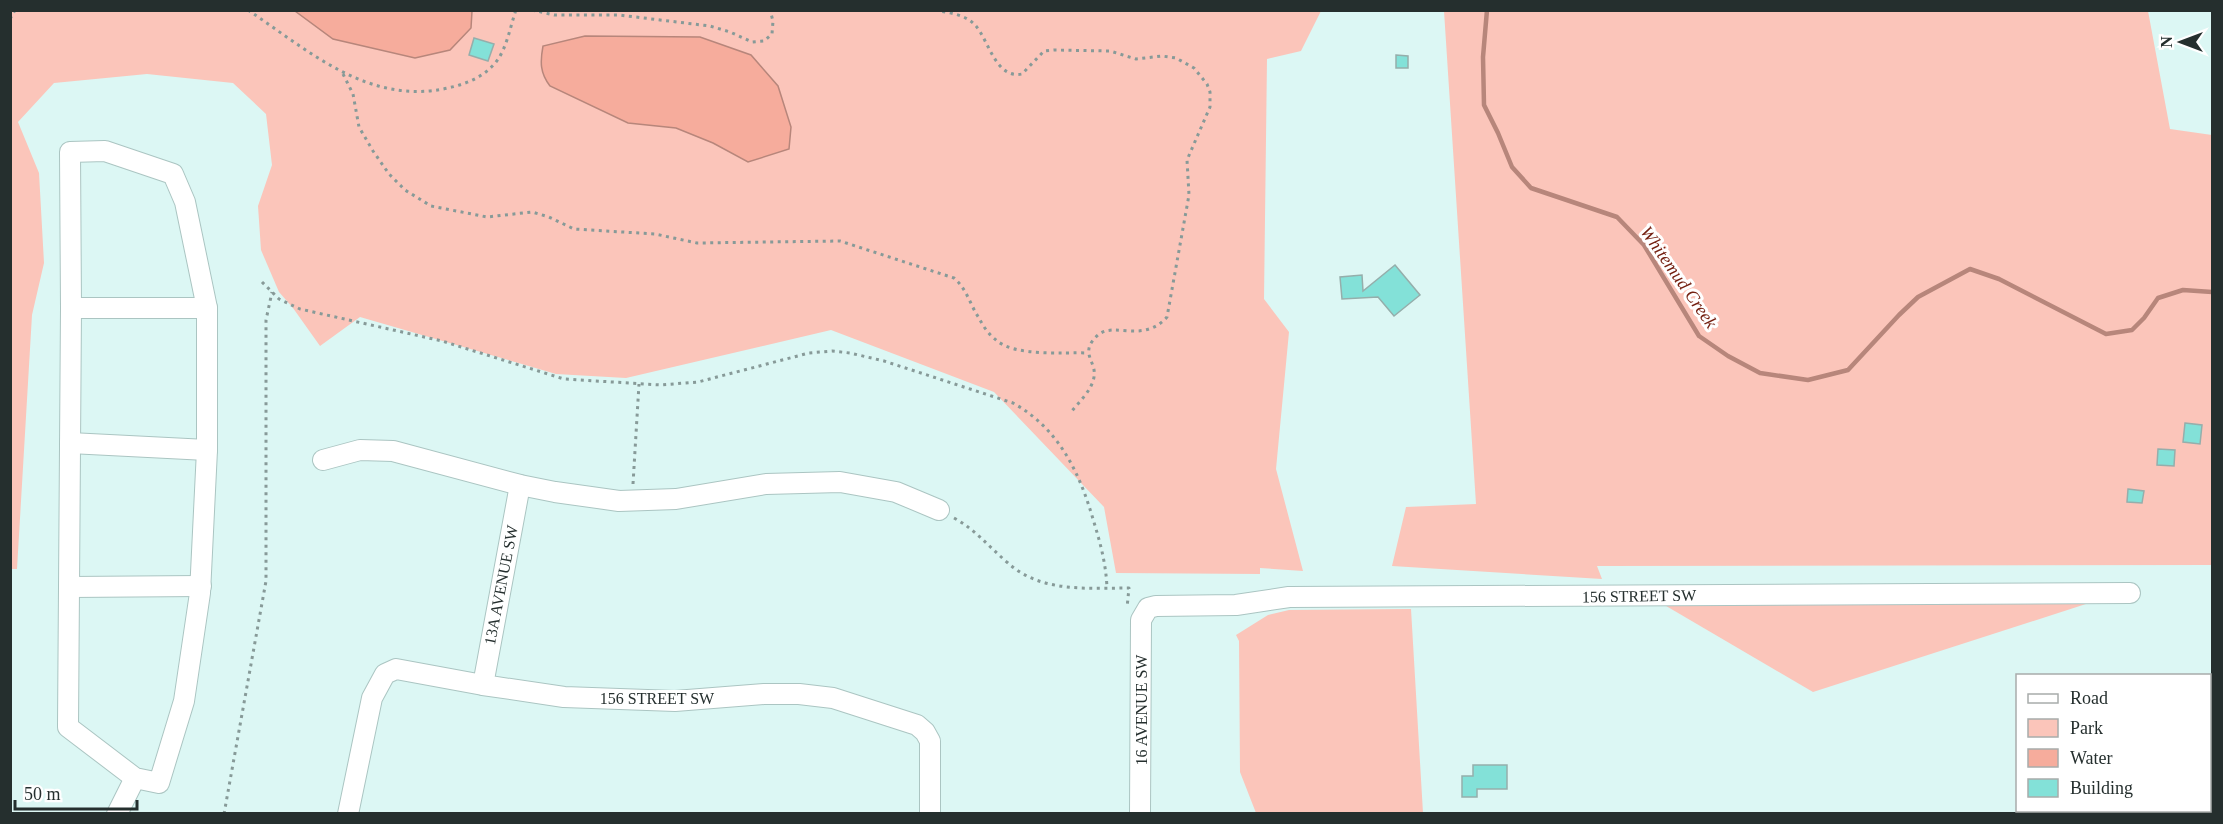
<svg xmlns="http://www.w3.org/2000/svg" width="2223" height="824" font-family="'Times New Roman',serif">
<rect width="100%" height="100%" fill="#dcf7f4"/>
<g fill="#fbc5ba">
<path d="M10,11H1321L1301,51L1267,59L1264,299L1289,332L1276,469L1303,571L1260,568V574L1116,573L1104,507L994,392L831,330L626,378L556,374L360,317L320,346L293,308L279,292L261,250L258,206L272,165L266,114L233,83L147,74L54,83L18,122L39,173L44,263L32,315L17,569H11Z"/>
<path d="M1444,11H2148L2170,129L2212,135V565L1597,566L1602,579L1392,566L1406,507L1476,504Z"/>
<path d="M1661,603H2089L1813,692Z"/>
<path d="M1411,609L1423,813H1256L1240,772L1239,641L1236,635L1268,615L1289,610Z"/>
</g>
<g fill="#f6ac9c" stroke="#b7867b" stroke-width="1.5">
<path d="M295,11H472L471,28L450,50L415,58L333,39Z"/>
<path d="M585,36L700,37L751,55L778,86L791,127L789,149L748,162L713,143L676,128L628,123L550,86C540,73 540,62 543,46Z"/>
</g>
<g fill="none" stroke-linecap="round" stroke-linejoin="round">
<path stroke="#b7867b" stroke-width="4.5" d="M1487,10L1483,57L1484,105L1498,133L1512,167L1531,188L1617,217L1644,245L1699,336L1728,356L1760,373L1808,380L1848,370L1899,315L1918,297L1970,269L1999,279L2106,334L2132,330L2144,318L2158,298L2183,290L2212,292"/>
</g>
<g fill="#83e1d8" stroke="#95aeab" stroke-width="1.5">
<path d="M474,38L494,44L488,61L469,55Z"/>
<path d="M1396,55L1408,56V68H1396Z"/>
<path d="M1395,265L1420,295L1394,316L1378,297L1342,299L1340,277L1362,275L1363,291Z"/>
<path d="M2185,423L2202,425L2200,444L2183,442Z"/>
<path d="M2158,449L2175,450L2174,466L2157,465Z"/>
<path d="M2128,489L2144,491L2142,503L2127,502Z"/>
<path d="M1473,765H1507V789H1477V797H1462V776H1473Z"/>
</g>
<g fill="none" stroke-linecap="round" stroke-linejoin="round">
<defs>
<g id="minor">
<path d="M105,151L173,174L185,202L207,308V450L200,593L184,701L159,783L135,778L68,727L71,308L70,152Z"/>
<path d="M71,308H207"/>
<path d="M70,443L207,450"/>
<path d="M323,460L360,450L393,451L520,485L555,492L619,501L676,499L766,484L840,482L896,492L939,510"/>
<path d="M70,587L201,586"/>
<path d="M483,685L520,485"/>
<path d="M2196,810L2197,814"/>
<path d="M117,814L135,778"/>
<path d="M348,814L372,698L385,674L396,669L483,685L564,697L675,701L764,694H799L833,698L917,725L925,732L930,741V814"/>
<path d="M1140,814L1141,620L1148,608L1156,606L1236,605L1289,597L2130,593"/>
</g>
</defs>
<use href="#minor" stroke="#abc5c2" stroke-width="22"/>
<g stroke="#879a98" stroke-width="3" stroke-dasharray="3 4.5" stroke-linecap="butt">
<path d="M248,10C309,51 369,106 448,88C466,84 484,77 496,62C507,48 510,27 516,10"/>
<path d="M532,10L554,15H619L710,26L730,32L752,42L764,41L772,34L773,21L770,10"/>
<path d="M935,10C949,13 965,14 975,25C989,40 995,79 1022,74L1044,51L1054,50L1110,51L1136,59L1162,56L1176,58L1194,68L1207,84L1210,92V107L1187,160L1189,195L1167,317C1143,344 1114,321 1098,335C1078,353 1097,361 1094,377C1092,390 1079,402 1071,412"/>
<path d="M10,19L15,10"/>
<path d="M343,74L353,94L359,127L373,151L389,174L405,190L431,206L487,217L532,212L549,217L574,229L655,234L697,243L840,241L954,278C967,289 970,305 979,318C983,326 989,335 996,340C1015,357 1064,352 1088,353"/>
<path d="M262,282L279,299L300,309L442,341L564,379L661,385L698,382L809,353L832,351L850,353L884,361L1013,403C1058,428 1079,471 1093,519C1100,542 1106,563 1107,588"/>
<path d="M633,484L639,384"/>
<path d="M954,518C976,530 989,547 1008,563C1041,593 1088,588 1129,588L1127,608"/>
<path d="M224,814L266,581V320L272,292"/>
</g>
<use href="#minor" stroke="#fff" stroke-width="20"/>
</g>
<g text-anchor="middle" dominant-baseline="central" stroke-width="6" stroke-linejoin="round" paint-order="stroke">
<g font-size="16" fill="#252f2e" stroke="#fff">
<text transform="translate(501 585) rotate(-79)">13A AVENUE SW</text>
<text transform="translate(1639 596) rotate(-1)">156 STREET SW</text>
<text x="657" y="698">156 STREET SW</text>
<text transform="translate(1141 710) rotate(-90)">16 AVENUE SW</text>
</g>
<g font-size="18" font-style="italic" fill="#752112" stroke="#fff">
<text transform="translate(1679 277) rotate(55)">Whitemud Creek</text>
</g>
</g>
<rect width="2223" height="824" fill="none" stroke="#252f2e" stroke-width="24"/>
<rect x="2016" y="674" width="195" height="138" fill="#ffffff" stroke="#a8acab" stroke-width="1.5"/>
<rect x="2028" y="694" width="30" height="9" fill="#ffffff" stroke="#a8acab" stroke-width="1.5"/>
<text x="2070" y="704" font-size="18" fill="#252f2e">Road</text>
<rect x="2028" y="719" width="30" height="18" fill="#fbc5ba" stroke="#a8acab" stroke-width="1.5"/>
<text x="2070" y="734" font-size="18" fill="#252f2e">Park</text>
<rect x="2028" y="749" width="30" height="18" fill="#f6ac9c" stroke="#a8acab" stroke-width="1.5"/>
<text x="2070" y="764" font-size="18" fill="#252f2e">Water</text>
<rect x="2028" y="779" width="30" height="18" fill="#83e1d8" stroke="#a8acab" stroke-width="1.5"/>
<text x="2070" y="794" font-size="18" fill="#252f2e">Building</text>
<g transform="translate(2181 42) rotate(270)" stroke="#ffffff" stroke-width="4.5" paint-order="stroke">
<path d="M0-4.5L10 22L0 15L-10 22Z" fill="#252f2e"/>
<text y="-9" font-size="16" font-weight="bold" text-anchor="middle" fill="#252f2e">N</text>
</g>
<path d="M15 800v9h122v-9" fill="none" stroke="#252f2e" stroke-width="3"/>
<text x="24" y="800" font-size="18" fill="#252f2e" stroke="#ffffff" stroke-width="4.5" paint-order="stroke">50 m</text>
</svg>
